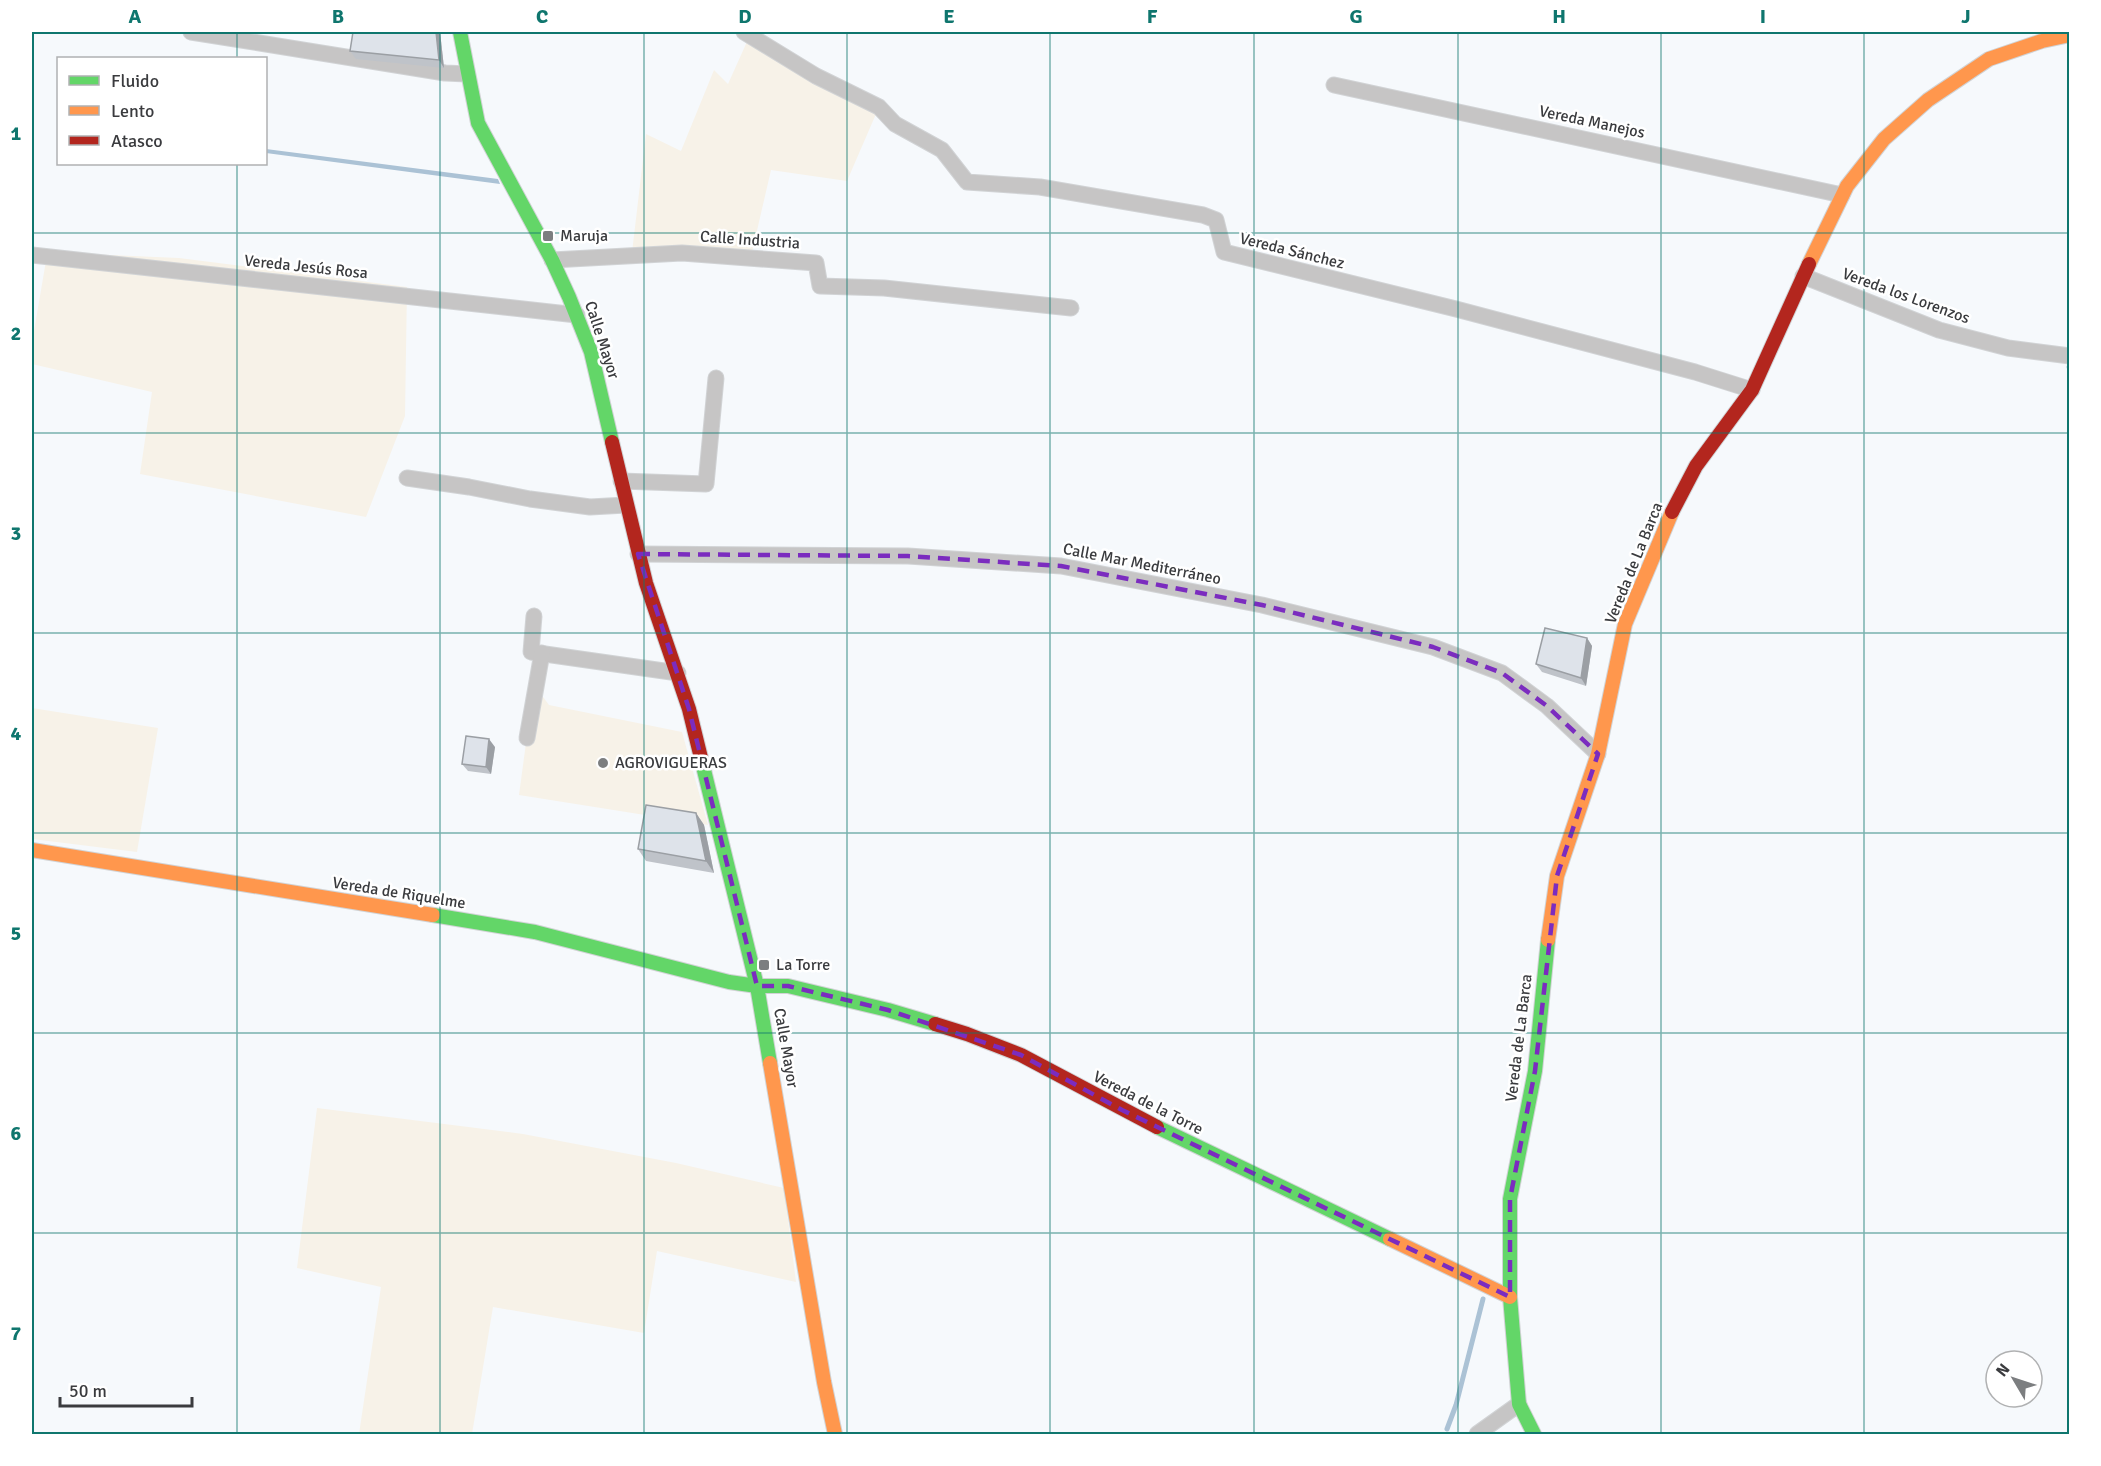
<svg xmlns="http://www.w3.org/2000/svg" width="2101" height="1466" font-family="Signika,sans-serif">
<rect width="100%" height="100%" fill="#f6f9fc"/>
<g fill="#f7f2e8">
<path d="M750,35L879,107L847,181L771,170L750,261H631L646,134L681,151L714,70L728,84Z"/>
<path d="M48,249L87,254L179,258L407,287L405,416L366,517L140,474L152,392L32,364V343Z"/>
<path d="M537,689L549,705L682,732L708,825L519,795L526,743Z"/>
<path d="M32,708L158,728L137,852L32,839Z"/>
<path d="M317,1108L523,1134L676,1163L784,1188L796,1282L657,1251L644,1333L493,1307L472,1434H359L381,1287L297,1268Z"/>
</g>
<path fill="#abc2d5" d="M266,149L498,179L500,184L266,153Z"/>
<g fill="none" stroke-linecap="round" stroke-linejoin="round">
<g stroke="#abc2d5" stroke-width="5">
<path d="M2069,367H2070"/>
<path d="M1447,1429L1456,1405L1483,1299"/>
</g>
<defs>
<g id="street">
<path d="M191,32L445,73L467,74"/>
<path d="M744,32L816,76L879,107L895,124L942,150L967,182L1040,187L1203,215L1216,220L1224,252L1456,309L1695,372L1752,390"/>
<path d="M1334,85L1842,195"/>
<path d="M32,255L577,315"/>
<path d="M552,260L682,253L816,263L820,286L884,288L1071,308"/>
<path d="M1803,276L1939,330L2008,348L2070,356"/>
<path d="M407,478L469,487L530,499L590,507L626,505"/>
<path d="M621,481L706,484L716,378"/>
<path d="M638,554L908,556L1061,566L1262,605L1433,647L1502,673L1547,706L1598,754"/>
<path d="M534,616L531,652L678,673"/>
<path d="M527,738L542,653"/>
<path d="M1477,1434L1519,1404"/>
</g>
<g id="fast">
<path d="M460,32L478,123L552,260L569,297L591,352L612,442"/>
<path d="M702,762L757,986L770,1063"/>
<path d="M433,915L535,932L729,982L757,986H788L888,1010L935,1024"/>
<path d="M1157,1127L1390,1239"/>
<path d="M1534,1434L1519,1404L1510,1297V1199L1535,1071L1548,940"/>
</g>
<g id="slow">
<path d="M1809,264L1847,186L1884,139L1928,100L1989,59L2042,41L2070,35"/>
<path d="M32,850L433,915"/>
<path d="M1548,940L1557,876L1598,754L1625,624L1672,512"/>
<path d="M770,1063L824,1382L835,1434"/>
<path d="M1390,1239L1510,1297"/>
</g>
<g id="jam">
<path d="M612,442L646,583L689,709L702,762"/>
<path d="M1672,512L1696,466L1752,390L1809,264"/>
<path d="M935,1024L967,1034L1021,1055L1157,1127"/>
</g>
</defs>
<use href="#street" stroke="#d1d3d5" stroke-width="17"/>
<use href="#fast" stroke="#d1d3d5" stroke-width="16"/>
<use href="#slow" stroke="#d1d3d5" stroke-width="16"/>
<use href="#jam" stroke="#d1d3d5" stroke-width="16"/>
<use href="#street" stroke="#c6c5c5" stroke-width="15"/>
<use href="#fast" stroke="#63d668" stroke-width="14"/>
<use href="#slow" stroke="#ff974d" stroke-width="14"/>
<use href="#jam" stroke="#b3261e" stroke-width="14"/>
</g>
<g fill="#bfc3c9">
<path d="M353,32H440L444,68L356,59L350,51Z"/>
<path d="M1587,638L1592,646L1586,686L1542,672L1536,664Z"/>
<path d="M495,747L491,774L468,771L462,764Z"/>
<path d="M696,813L704,825L714,873L646,861L638,849Z"/>
</g>
<g fill="#9b9fa4">
<path d="M436,32H440L444,68L439,60Z"/>
<path d="M1587,638L1592,646L1586,686L1581,678Z"/>
<path d="M489,739L495,747L491,774L486,767Z"/>
<path d="M696,813L704,825L714,873L706,861Z"/>
</g>
<g fill="#dee3ea" stroke="#9b9fa4" stroke-width="1.5">
<path d="M353,32H436L439,60L350,51Z"/>
<path d="M1545,628L1587,638L1581,678L1536,664Z"/>
<path d="M466,736L489,739L486,767L462,764Z"/>
<path d="M646,805L696,813L706,861L638,849Z"/>
</g>
<path fill="none" stroke="#7b2cbf" stroke-width="4.5" stroke-dasharray="12 8" stroke-linejoin="round" d="M638,554L908,556L1061,566L1262,605L1433,647L1502,673L1547,706L1598,754L1557,876L1535,1071L1510,1199V1297L1122,1110L1021,1055L888,1010L788,986H757L689,709Z"/>
<path fill="none" stroke="#0f766e" stroke-width="1.5" stroke-opacity="0.55" d="M237,32V58M440,32V1434M644,32V1434M847,32V1434M1050,32V1434M1254,32V1434M1458,32V1434M1661,32V1434M1864,32V1434M237,164V1434M32,233H2070M32,433H2070M32,633H2070M32,833H2070M32,1033H2070M32,1233H2070"/>
<g fill="#7c7e80" stroke="#fff" stroke-width="2">
<rect x="542" y="230" width="12" height="12" rx="3"/>
<circle cx="603" cy="763" r="6"/>
<rect x="758" y="959" width="12" height="12" rx="3"/>
</g>
<g text-anchor="middle" dominant-baseline="central" stroke-width="5" stroke-linejoin="round" paint-order="stroke">
<g font-size="16" fill="#3a3b3e" stroke="#fff">
<text transform="translate(1592 122) rotate(12)">Vereda Manejos</text>
<text transform="translate(750 240) rotate(4)">Calle Industria</text>
<text transform="translate(1292 251) rotate(14)">Vereda Sánchez</text>
<text transform="translate(306 267) rotate(6)">Vereda Jesús Rosa</text>
<text transform="translate(1906 296) rotate(20)">Vereda los Lorenzos</text>
<text transform="translate(602 340) rotate(72)">Calle Mayor</text>
<text transform="translate(1634 563) rotate(-68)">Vereda de La Barca</text>
<text transform="translate(1142 564) rotate(11)">Calle Mar Mediterráneo</text>
<text transform="translate(399 893) rotate(9)">Vereda de Riquelme</text>
<text transform="translate(1519 1038) rotate(-83)">Vereda de La Barca</text>
<text transform="translate(786 1048) rotate(80)">Calle Mayor</text>
<text transform="translate(1148 1103) rotate(27)">Vereda de la Torre</text>
</g>
<g font-size="16" fill="#3a3b3e" stroke="#fff" text-anchor="start">
<text x="560" y="236">Maruja</text>
<text x="615" y="763">AGROVIGUERAS</text>
<text x="776" y="965">La Torre</text>
</g>
</g>
<rect width="2101" height="1466" fill="none" stroke="#ffffff" stroke-width="66"/>
<rect x="57" y="57" width="210" height="108" fill="#ffffff" stroke="#b0b1b2" stroke-width="1.5"/>
<rect x="69" y="76" width="30" height="9" fill="#63d668" stroke="#b0b1b2" stroke-width="1.5"/>
<text x="111" y="87" font-size="18" fill="#3a3b3e">Fluido</text>
<rect x="69" y="106" width="30" height="9" fill="#ff974d" stroke="#b0b1b2" stroke-width="1.5"/>
<text x="111" y="117" font-size="18" fill="#3a3b3e">Lento</text>
<rect x="69" y="136" width="30" height="9" fill="#b3261e" stroke="#b0b1b2" stroke-width="1.5"/>
<text x="111" y="147" font-size="18" fill="#3a3b3e">Atasco</text>
<g transform="translate(2014 1379) rotate(309)"><circle r="28" fill="#ffffff" stroke="#b0b1b2" stroke-width="1.5"/>
<path d="M0-4.5L10 22L0 15L-10 22Z" fill="#7c7e80"/>
<text y="-9" font-size="16" font-weight="bold" text-anchor="middle" fill="#3a3b3e">N</text>
</g>
<path d="M60 1397v9h132v-9" fill="none" stroke="#3a3b3e" stroke-width="3"/>
<text x="69" y="1397" font-size="18" fill="#3a3b3e" stroke="#ffffff" stroke-width="4.5" paint-order="stroke">50 m</text>
<rect x="33" y="33" width="2035" height="1400" fill="none" stroke="#0f766e" stroke-width="2"/>
<g font-size="20" text-anchor="middle" font-weight="bold" fill="#0f766e">
<text x="135" y="23">A</text>
<text x="338" y="23">B</text>
<text x="542" y="23">C</text>
<text x="745" y="23">D</text>
<text x="949" y="23">E</text>
<text x="1152" y="23">F</text>
<text x="1356" y="23">G</text>
<text x="1559" y="23">H</text>
<text x="1763" y="23">I</text>
<text x="1966" y="23">J</text>
<text x="16" y="140">1</text>
<text x="16" y="340">2</text>
<text x="16" y="540">3</text>
<text x="16" y="740">4</text>
<text x="16" y="940">5</text>
<text x="16" y="1140">6</text>
<text x="16" y="1340">7</text>
</g>
</svg>
